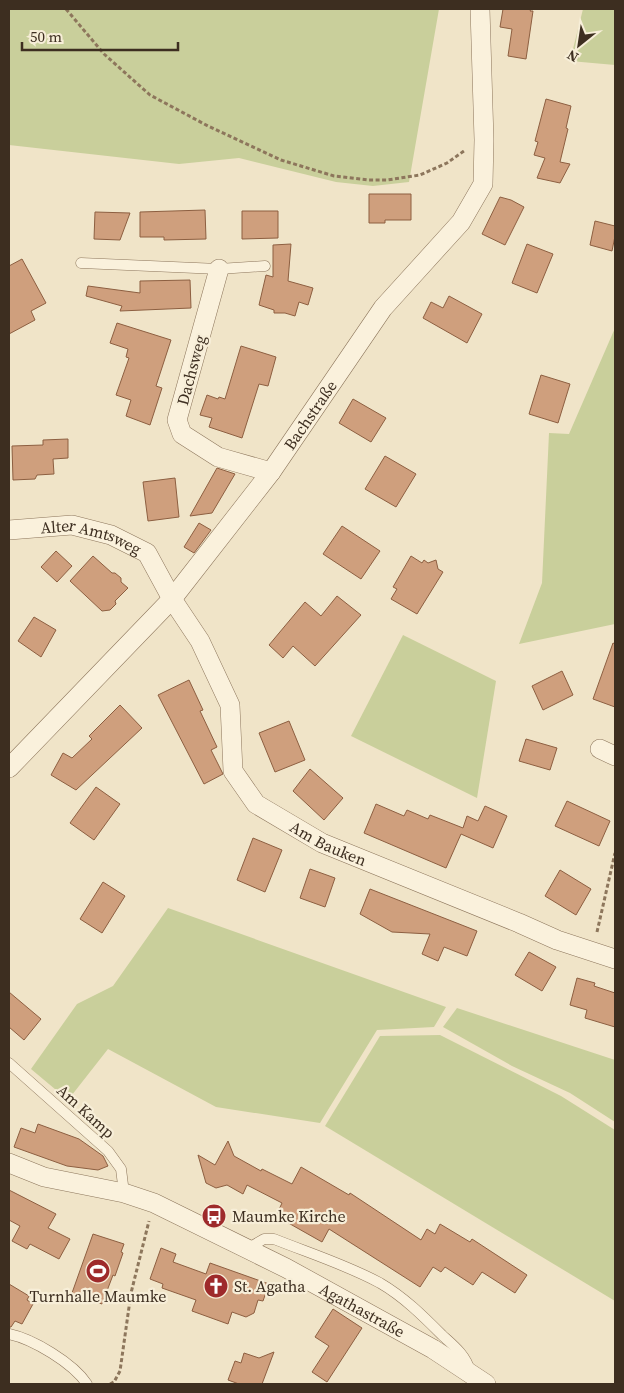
<svg xmlns="http://www.w3.org/2000/svg" width="624" height="1393" font-family="'Source Serif 4',serif">
<rect width="100%" height="100%" fill="#f0e4c8"/>
<g fill="#c9cf9b">
<path d="M9,9H439L409,182L373,186L336,182L239,158L179,164L9,145Z"/>
<path d="M583,9H615V65L570,61Z"/>
<path d="M615,328V624L519,644L542,583L549,433L569,434Z"/>
<path d="M403,635L496,681L477,798L351,736Z"/>
<path d="M168,908L446,1007L434,1027L377,1030L320,1123L216,1107L108,1049L68,1100L31,1069L77,1004L113,986Z"/>
<path d="M457,1008L615,1060V1122L570,1093L512,1066L443,1027Z"/>
<path d="M440,1035L561,1096L615,1130V1301L325,1126L380,1036Z"/>
</g>
<g fill="#cf9f7d" stroke="#8d5f41">
<path d="M503,9H531L530,11H533L526,59L508,56L512,29L500,27Z"/>
<path d="M546,99L571,106L566,128L568,129L560,162L570,164L560,183L537,178L545,158L534,155L538,142L535,141Z"/>
<path d="M369,194H411V220H385V223H369Z"/>
<path d="M500,197L511,200L524,207L505,245L482,234Z"/>
<path d="M205,210L206,239L164,240V237H140V212Z"/>
<path d="M242,211H278V238L242,239Z"/>
<path d="M95,212L130,213L120,240L94,239Z"/>
<path d="M595,221L615,226V236L612,251L590,245Z"/>
<path d="M291,244L288,281L313,288L308,305L299,302L295,316L285,313H274V310L259,305L266,275L273,277V245Z"/>
<path d="M527,244L553,254L537,293L512,283Z"/>
<path d="M22,259L46,303L31,311L35,320L9,334V266Z"/>
<path d="M190,280L191,308L120,311L122,306L86,296L88,286L140,293V281Z"/>
<path d="M449,296L482,314L467,343L423,318L431,302L443,308Z"/>
<path d="M117,323L171,340L156,386L162,388L150,425L126,416L131,400L116,395L129,358L126,357L128,349L110,343Z"/>
<path d="M241,346L276,357L268,386L259,384L242,438L209,427L212,418L200,415L207,395L218,399L219,397L225,399Z"/>
<path d="M541,375L570,384L558,423L529,414Z"/>
<path d="M353,399L386,418L371,442L339,423Z"/>
<path d="M68,439V458L53,459L54,474L37,475L35,479L13,480L12,446L43,445V440Z"/>
<path d="M385,456L416,474L396,507L365,489Z"/>
<path d="M217,468L235,474L212,513L190,516Z"/>
<path d="M175,478L179,517L148,521L143,482Z"/>
<path d="M199,523L211,530L194,553L184,547Z"/>
<path d="M342,526L380,551L361,579L323,554Z"/>
<path d="M56,551L72,566L57,582L41,567Z"/>
<path d="M93,556L112,573H115L121,578V582L128,588L115,601L116,604L110,610L102,611L70,581Z"/>
<path d="M411,556L422,563L424,560L428,563L436,560L438,569L443,572L417,614L391,599L397,589L393,587Z"/>
<path d="M337,596L361,615L315,666L293,646L283,658L269,645L305,602L321,616Z"/>
<path d="M34,617L56,630L41,657L18,641Z"/>
<path d="M613,643L615,644V707L593,699Z"/>
<path d="M562,671L573,695L543,710L532,686Z"/>
<path d="M189,680L203,710L200,711L217,747L211,750L223,774L204,784L158,695Z"/>
<path d="M120,705L142,728L76,790L51,775L63,753L72,758L92,739L89,736Z"/>
<path d="M289,721L305,760L275,772L259,733Z"/>
<path d="M526,739L557,748L550,770L519,761Z"/>
<path d="M310,769L343,798L324,820L293,791Z"/>
<path d="M96,787L120,804L94,840L70,823Z"/>
<path d="M567,801L610,821L599,846L555,826Z"/>
<path d="M376,804L404,816L407,810L428,819L430,815L463,828L467,816L478,821L485,806L507,816L493,848L461,834L446,868L364,833Z"/>
<path d="M253,838L282,850L265,892L237,880Z"/>
<path d="M310,869L335,878L325,907L300,898Z"/>
<path d="M560,870L591,889L576,915L545,896Z"/>
<path d="M103,882L125,896L102,933L80,919Z"/>
<path d="M370,889L477,931L467,956L444,947L438,961L422,954L430,934L392,932L360,914Z"/>
<path d="M529,952L556,967L542,991L515,975Z"/>
<path d="M577,978L595,983L594,986L615,993V1027L585,1018L587,1010L570,1005Z"/>
<path d="M9,992L41,1019L24,1040L9,1027Z"/>
<path d="M38,1124L79,1139L103,1156L108,1166L98,1170L67,1166L14,1147L21,1128L35,1133Z"/>
<path d="M228,1141L234,1156L261,1171L262,1169L292,1184L301,1167L349,1195L350,1193L421,1240L427,1229L435,1234L440,1224L470,1242L472,1239L527,1275L515,1293L482,1272L473,1285L445,1267L441,1272L433,1267L420,1287L329,1229L322,1242L276,1216L282,1203L247,1185L243,1194L227,1185L216,1188L206,1183L198,1155L215,1165Z"/>
<path d="M9,1190L56,1214L48,1228L70,1239L59,1259L30,1244L27,1249L12,1241L20,1226L9,1220Z"/>
<path d="M93,1234L124,1244L121,1252L123,1253L115,1276L113,1275L102,1304L72,1293Z"/>
<path d="M161,1248L176,1254L173,1262L206,1274L210,1263L269,1284L263,1301L258,1300L254,1313L246,1317L232,1312L228,1324L192,1311L196,1300L162,1288L163,1284L150,1279Z"/>
<path d="M9,1284L29,1296L27,1300L33,1304L22,1324L15,1321L11,1327H9Z"/>
<path d="M333,1309L362,1328L327,1382L312,1372L329,1346L315,1337Z"/>
<path d="M274,1352L262,1384H239L228,1380L235,1361L241,1363L244,1353L259,1358Z"/>
</g>
<g fill="none" stroke-linecap="round" stroke-linejoin="round">
<defs>
<g id="lane">
<path d="M81,263L219,269L265,266"/>
<path d="M9,1063L108,1151L121,1169L124,1193"/>
<path d="M247,1249L264,1239H274C309,1253 347,1265 380,1283C404,1297 423,1316 442,1335C453,1345 466,1355 470,1371"/>
<path d="M9,1334C33,1339 73,1363 87,1384"/>
</g>
<g id="street">
<path d="M219,269L177,420L182,434L218,457L271,472"/>
<path id="s1" d="M9,530L72,525L111,535L147,553L172,599L200,641L230,705L233,771L256,804L322,843L519,923L557,940L615,959"/>
<path d="M600,749L615,756"/>
<path id="s2" d="M9,768L172,599L271,472L383,308L461,222L483,184L484,140L480,9"/>
<path id="s3" d="M9,1163L44,1177L124,1193L154,1203L286,1268L433,1349L486,1384"/>
</g>
</defs>
<use href="#lane" stroke="#8d765c" stroke-width="11"/>
<use href="#street" stroke="#8d765c" stroke-width="20"/>
<g stroke="#8d765c" stroke-width="3" stroke-dasharray="4 2.5" stroke-linecap="butt">
<path d="M66,9L104,54L150,95L208,126L281,160L334,176L369,180H387L420,175L447,163L464,151"/>
<path d="M597,932L615,853"/>
<path d="M110,1384L114,1382L120,1371L131,1293L149,1221"/>
</g>
<use href="#lane" stroke="#faf1dc" stroke-width="10"/>
<use href="#street" stroke="#faf1dc" stroke-width="19"/>
</g>
<defs>
<symbol id="bus-disc" viewBox="-11 -11 22 22"><circle r="9.5" fill="#9e2a2b" stroke="#f7eed8"/><path d="M-5-6H5V4H4V6H2V4H-2V6H-4V4H-5ZM-3.5-4V0h7V-4ZM-3.5 1.2v1.5H-2V1.2ZM2 1.2v1.5H3.5V1.2Z" fill="#fff"/></symbol>
<symbol id="stadium-disc" viewBox="-11 -11 22 22"><circle r="9.5" fill="#9e2a2b" stroke="#f7eed8"/><path d="M0-5a6.5 5 0 1 0 0 10a6.5 5 0 1 0 0-10ZM-3.5-1.8h7v3.6h-7Z" fill="#fff"/></symbol>
<symbol id="church-disc" viewBox="-11 -11 22 22"><circle r="9.5" fill="#9e2a2b" stroke="#f7eed8"/><path d="M-1.2-6h2.4v3.5h3.3v2.4h-3.3V6h-2.4V-.1h-3.3v-2.4h3.3Z" fill="#fff"/></symbol>
</defs>
<g fill-rule="evenodd">
<use href="#bus-disc" x="200" y="1202" width="28" height="28"/>
<use href="#stadium-disc" x="84" y="1257" width="28" height="28"/>
<use href="#church-disc" x="202" y="1272" width="28" height="28"/>
</g>
<g text-anchor="middle" dominant-baseline="central" stroke-width="4.5" stroke-linejoin="round" paint-order="stroke">
<g font-size="16" fill="#3d2e20" stroke="#f7eed8">
<text transform="translate(191 370) rotate(-75)">Dachsweg</text>
<text stroke="none"><textPath href="#s2" startOffset="465">Bachstraße</textPath></text>
<text stroke="none"><textPath href="#s1" startOffset="84">Alter Amtsweg</textPath></text>
<text stroke="none"><textPath href="#s1" startOffset="506">Am Bauken</textPath></text>
<text transform="translate(86 1111) rotate(42)">Am Kamp</text>
<text stroke="none"><textPath href="#s3" startOffset="385">Agathastraße</textPath></text>
</g>
<g font-size="16" fill="#3d2e20" stroke="#f7eed8" text-anchor="start">
<text x="232" y="1216">Maumke Kirche</text>
<text x="234" y="1286">St. Agatha</text>
<text x="98" y="1296" text-anchor="middle">Turnhalle Maumke</text>
</g>
</g>
<rect width="624" height="1393" fill="none" stroke="#3d2e20" stroke-width="20"/>
<g transform="translate(579 45) rotate(210)" stroke="#f7eed8" stroke-width="4" paint-order="stroke">
<path d="M0-4L9 19L0 12L-9 19Z" fill="#3d2e20"/>
<text y="-8" font-size="14" font-weight="bold" text-anchor="middle" fill="#3d2e20">N</text>
</g>
<path d="M22 42v8h156v-8" fill="none" stroke="#3d2e20" stroke-width="2.5"/>
<text x="30" y="42" font-size="15" fill="#3d2e20" stroke="#f7eed8" stroke-width="4" paint-order="stroke">50 m</text>
</svg>
